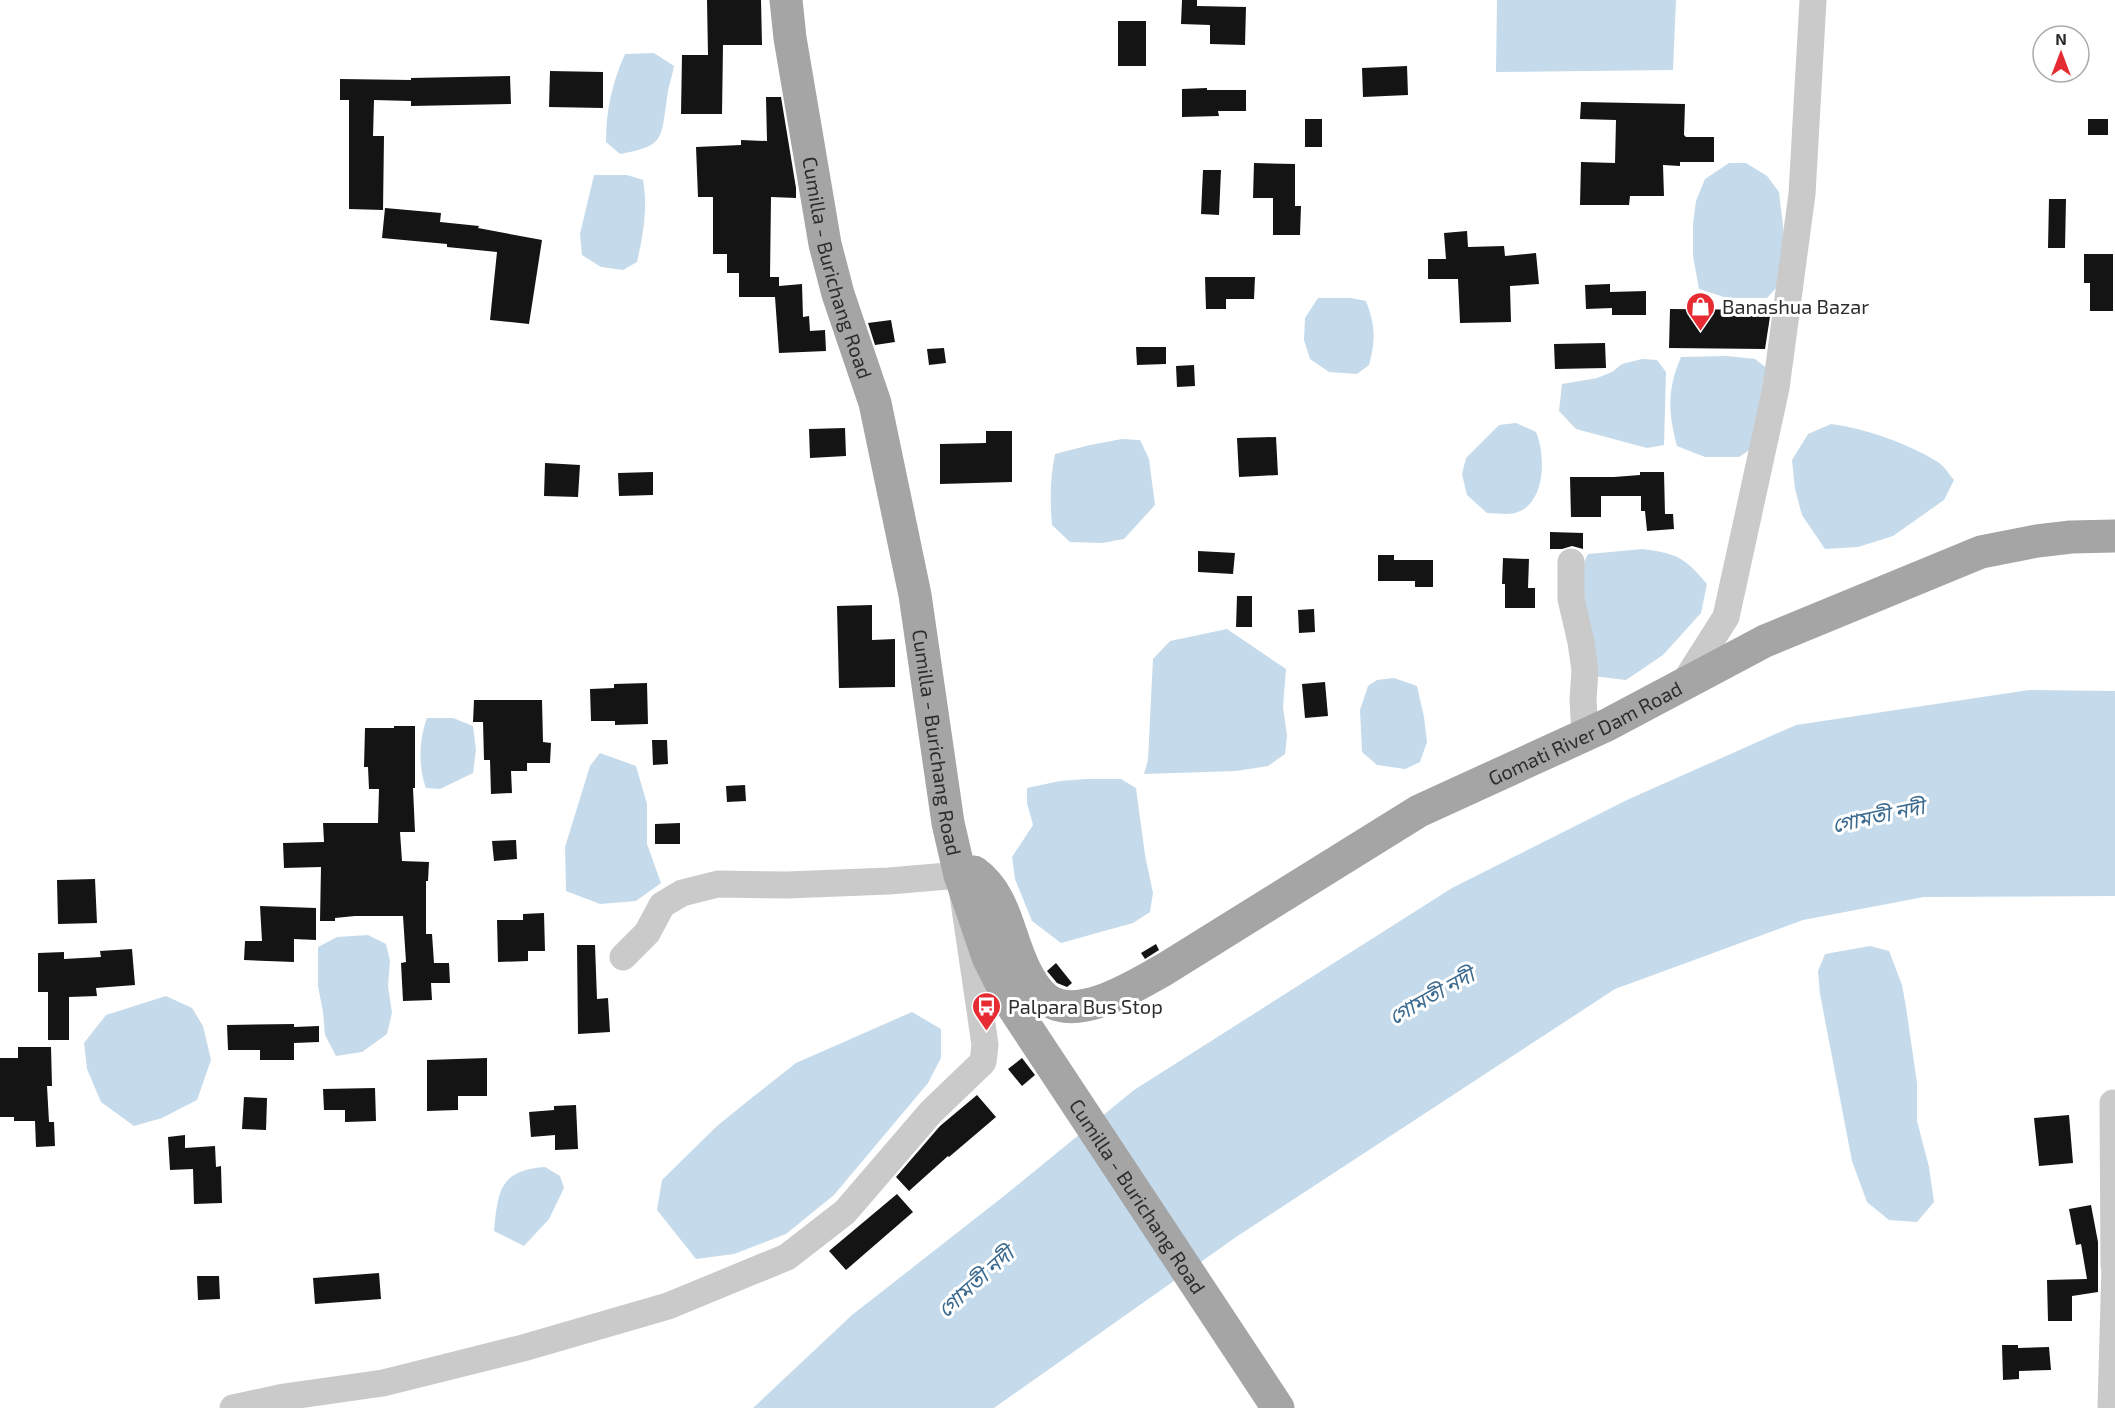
<svg xmlns="http://www.w3.org/2000/svg" width="2115" height="1408" font-family="'Exo 2','Noto Sans Bengali',sans-serif">
<rect width="100%" height="100%" fill="#fff"/>
<g fill="#c5dbeb">
<path d="M1497,0H1676L1673,70L1496,72Z"/>
<path d="M654,53L674,66C672,77 668,88 667,98C661,139 665,146 620,154L606,142C606,110 612,83 625,54Z"/>
<path d="M1729,163H1746L1767,176L1779,192L1786,251L1779,285L1767,298H1727L1699,289L1693,256V224L1696,201L1705,179Z"/>
<path d="M594,175H627L643,180C648,207 643,236 637,262L623,270L601,267L582,255L580,234Z"/>
<path d="M1318,298H1351L1366,301C1375,325 1376,339 1369,365L1357,374L1329,372L1310,359L1304,340L1305,318Z"/>
<path d="M1727,356L1755,359L1769,370L1757,445L1739,457H1705L1677,446C1668,413 1667,389 1681,357Z"/>
<path d="M1642,359L1657,360L1666,372L1664,445L1647,448L1576,429L1559,411L1562,384L1597,378L1612,372L1622,364Z"/>
<path d="M1516,423L1536,432C1546,455 1546,505 1515,513C1507,515 1495,513 1487,513L1467,495L1462,474L1466,458L1499,425Z"/>
<path d="M1831,424C1864,428 1909,444 1938,462C1944,466 1949,474 1954,480L1944,500L1893,536L1858,547L1825,549L1802,515L1795,489L1792,460L1808,434Z"/>
<path d="M1122,439L1140,440L1149,459L1155,505L1124,539L1102,543L1070,542L1052,525C1050,500 1050,478 1055,454L1090,445Z"/>
<path d="M1643,549C1678,554 1684,557 1707,584L1701,613L1663,655L1626,680L1593,676L1582,629L1584,562L1588,554Z"/>
<path d="M1227,629L1286,669L1283,707L1287,736L1285,754L1268,766L1236,771L1144,774L1148,760L1153,659L1170,641Z"/>
<path d="M1394,678L1417,686L1424,717L1427,742L1420,762L1405,769L1377,765L1362,752L1360,710L1368,686L1377,680Z"/>
<path d="M2029,690L2115,691V896L1924,897L1803,920L1615,989L1239,1235L994,1408H753L852,1315L1004,1196L1134,1090L1452,888L1629,799L1796,725Z"/>
<path d="M427,718H453L473,726L476,750L473,773L440,789L426,788C418,767 419,739 427,718Z"/>
<path d="M600,753L636,766L647,804V844L661,883L636,901L600,904L566,891L565,847L590,766Z"/>
<path d="M1086,779H1121L1136,788L1145,855L1153,893L1150,912L1133,923L1061,943L1032,921L1015,879L1012,857L1033,825L1027,803V788L1060,781Z"/>
<path d="M368,935L386,944L390,961L388,986L392,1013L387,1034L362,1052L336,1056L325,1035L323,1012L318,986V947L337,937Z"/>
<path d="M1870,946L1889,951L1902,985L1906,1007L1917,1083V1121L1929,1167L1934,1202L1917,1222L1889,1220L1867,1202L1852,1161L1820,994L1818,971L1825,954Z"/>
<path d="M166,996L192,1008L203,1026L211,1060L197,1100L162,1118L134,1126L101,1102L87,1069L84,1043L106,1015Z"/>
<path d="M912,1012L941,1029V1058L928,1083L834,1195L786,1234L734,1254L696,1259L657,1210L662,1180L717,1126L754,1096L796,1063Z"/>
<path d="M545,1167L560,1176L564,1188L549,1219L524,1246L494,1231C498,1192 499,1170 545,1167Z"/>
</g>
<g fill="#141414">
<path d="M707,0H761L762,45H723L722,114H681L682,55H708Z"/>
<path d="M1182,0H1197V6L1246,7L1245,45L1210,44V25L1181,24Z"/>
<rect x="1118" y="21" width="28" height="45"/>
<path d="M1407,66L1408,95L1363,97L1362,68Z"/>
<path d="M550,71L603,72V108L549,107Z"/>
<path d="M510,76L511,104L411,106V101L374,100L373,136H384L383,210L349,209V100H340V79L411,80V78Z"/>
<path d="M1207,88V90H1246V111H1218L1219,116L1182,117V89Z"/>
<path d="M766,97H781L796,188V198L771,197L770,277H779V286L802,284L803,317L809,316L810,331L825,330L826,351L779,353L775,297H739V273H727V254H713V197H698L696,147L741,145V140L767,141Z"/>
<path d="M1581,102L1685,104L1684,135L1686,137H1714V162H1680V166L1663,165L1664,196H1630L1629,205H1580L1581,162L1615,163L1616,120L1580,119Z"/>
<rect x="1305" y="119" width="17" height="28"/>
<rect x="2088" y="119" width="20" height="16"/>
<path d="M1254,163L1295,164V206H1301L1300,235H1273V198H1253Z"/>
<path d="M1203,170H1221L1219,215L1201,214Z"/>
<path d="M2049,199H2066L2065,248H2048Z"/>
<path d="M385,208L441,213L440,222L479,226L478,228L542,240L529,324L490,320L497,252L447,247V244L382,238Z"/>
<path d="M1467,231L1468,247L1504,246L1505,256L1536,253L1539,284L1510,286L1511,322L1460,323L1458,279H1428V259H1446L1444,233Z"/>
<path d="M2084,254H2113V311H2090V283H2084Z"/>
<path d="M1205,277H1255L1254,299H1226V309H1206Z"/>
<path d="M1610,284V292L1646,291V315H1612V308L1586,309L1585,285Z"/>
<path d="M1670,309L1771,310L1765,349L1669,348Z"/>
<path d="M891,320L895,342L875,345L868,323Z"/>
<path d="M1605,343L1606,368L1555,369L1554,344Z"/>
<path d="M1136,347H1166V364L1137,365Z"/>
<path d="M944,348L946,363L929,365L927,349Z"/>
<path d="M1194,365L1195,386L1177,387L1176,366Z"/>
<path d="M845,428L846,456L810,458L809,429Z"/>
<path d="M986,431H1012V482L940,484V444L986,443Z"/>
<path d="M1276,437L1278,475L1239,477L1237,438Z"/>
<path d="M545,463L580,465L578,497L544,496Z"/>
<path d="M653,472V495L619,496L618,473Z"/>
<path d="M1640,472H1664L1665,514H1673L1674,529L1647,531L1645,511H1641V496H1601V517H1571L1570,477H1614L1640,475Z"/>
<path d="M1550,532L1583,533V549L1572,546L1562,549H1550Z"/>
<path d="M1198,551L1235,553L1233,574L1198,572Z"/>
<path d="M1378,555H1394V560H1433V587H1415V581H1378Z"/>
<path d="M1503,558L1529,559L1528,588H1535V608H1505V584H1502Z"/>
<path d="M1237,596H1252V627H1236Z"/>
<path d="M872,605V640L895,639V687L839,688L837,606Z"/>
<path d="M1314,609L1315,632L1299,633L1298,610Z"/>
<path d="M1325,682L1328,716L1305,718L1302,684Z"/>
<path d="M647,683L648,724L615,725V721H591L590,689L614,688V684Z"/>
<path d="M474,700H542L543,742L551,743L550,763H527V771H511L512,793L491,794L490,760H484L483,722H473Z"/>
<path d="M394,726H415V788H413L415,832H400L402,861L429,862L428,881H426V934H432L434,963H449L450,983H431L432,1000L403,1001L401,963L406,962L403,916H355L335,918V921H320L321,867L284,868L283,843L324,842L323,823H378L379,789H369L368,767H364L365,728H394Z"/>
<path d="M652,740H667L668,764L653,765Z"/>
<path d="M745,785L746,801L727,802L726,786Z"/>
<path d="M680,823V844H655V824Z"/>
<path d="M516,840L517,859L494,861L492,841Z"/>
<path d="M95,879L97,923L58,924L57,880Z"/>
<path d="M260,906L316,908V940L294,939V962L244,960L245,941H262Z"/>
<path d="M544,913L545,951H528V961L498,962L497,920H523V914Z"/>
<path d="M1156,944L1159,950L1145,959L1141,953Z"/>
<path d="M577,945H595L597,999L608,998L610,1032L578,1034Z"/>
<path d="M132,949L135,985L96,988L97,996L69,997V1040H48V992H38V953L64,952V959L101,957L100,951Z"/>
<path d="M1056,963L1072,983L1067,987L1057,983L1047,971Z"/>
<path d="M294,1024V1027L319,1026V1042L294,1043V1060H260V1050H228L227,1025Z"/>
<path d="M18,1047H51L52,1086H47L49,1122H54L55,1146L36,1147L35,1121H14V1117H0V1058H18Z"/>
<path d="M487,1058V1096H458V1110L427,1111V1060Z"/>
<path d="M1022,1058L1035,1075L1022,1086L1008,1069Z"/>
<path d="M375,1088L376,1121L345,1122V1110H324L323,1089Z"/>
<path d="M977,1095L996,1117L949,1157L948,1156L909,1191L896,1177L940,1126Z"/>
<path d="M244,1097L267,1098L266,1130L242,1129Z"/>
<path d="M576,1105L578,1149L555,1150V1135L531,1137L529,1112L554,1110V1106Z"/>
<path d="M2069,1115L2073,1163L2039,1166L2034,1118Z"/>
<path d="M185,1135V1148L215,1146L216,1167L221,1166L222,1203L194,1204L193,1169L170,1170L168,1137Z"/>
<path d="M897,1194L913,1212L846,1270L829,1251Z"/>
<path d="M2091,1205L2098,1242V1292L2072,1296V1321H2048L2047,1280L2087,1279L2081,1244L2076,1245L2069,1209Z"/>
<path d="M379,1273L381,1299L315,1304L313,1278Z"/>
<path d="M197,1276H219L220,1299L198,1300Z"/>
<path d="M2002,1345H2018V1348L2049,1347L2051,1370L2019,1371V1379L2003,1380Z"/>
</g>
<g fill="none" stroke-linecap="round" stroke-linejoin="round">
<g stroke="#cacaca" stroke-width="27">
<path d="M1571,562V599L1581,642L1585,671L1583,699L1585,735"/>
<path d="M1684,683L1726,617L1776,388L1802,194L1813,0"/>
<path d="M2113,1103L2114,1265"/>
<path d="M233,1408L284,1397L383,1383L523,1348L668,1306L787,1257L845,1212L931,1112L983,1062L985,1045L981,1017L960,875L889,881L787,885L718,884L682,893L662,905L647,933L623,957"/>
<path d="M2111,1408L2115,1265"/>
</g>
<g stroke="#a5a5a5" stroke-width="33">
<path id="s1" d="M786,0L790,38L825,244L838,294L875,403L915,595L948,823L960,875L988,957L1013,1007L1278,1408"/>
<path id="s2" d="M960,875L974,872C995,887 1003,910 1011,934C1018,955 1028,984 1046,999C1078,1023 1136,985 1165,969L1419,811L1607,725L1765,641L1981,552L2037,541L2071,537L2115,536"/>
</g>
</g>
<defs>
<symbol id="shop-pin" viewBox="-11 -11 22 30"><path d="M0 17L-7.5 6A9.5 9.5 0 1 1 7.5 6Z" fill="#e62c32" stroke="#fff"/><path d="M-5-2.5h2.3a2.7 3.5 0 0 1 5.4 0H5L5.5 6h-11ZM-1.5-2.5h3a1.5 2.3 0 0 0-3 0Z" fill="#fff"/></symbol>
<symbol id="bus-pin" viewBox="-11 -11 22 30"><path d="M0 17L-7.5 6A9.5 9.5 0 1 1 7.5 6Z" fill="#e62c32" stroke="#fff"/><path d="M-5-6H5V4H4V6H2V4H-2V6H-4V4H-5ZM-3.5-4V0h7V-4ZM-3.5 1.2v1.5H-2V1.2ZM2 1.2v1.5H3.5V1.2Z" fill="#fff"/></symbol>
</defs>
<g fill-rule="evenodd">
<use href="#shop-pin" x="1684" y="290" width="33" height="45"/>
<use href="#bus-pin" x="970" y="990" width="33" height="45"/>
</g>
<g text-anchor="middle" dominant-baseline="central" stroke-width="6" stroke-linejoin="round" paint-order="stroke">
<g font-size="20" fill="#2d2d2d" stroke="#fff">
<text stroke="none"><textPath href="#s1" startOffset="273">Cumilla - Burichang Road</textPath></text>
<text stroke="none"><textPath href="#s2" startOffset="774">Gomati River Dam Road</textPath></text>
<text stroke="none"><textPath href="#s1" startOffset="759">Cumilla - Burichang Road</textPath></text>
<text stroke="none"><textPath href="#s1" startOffset="1263">Cumilla - Burichang Road</textPath></text>
</g>
<g font-size="20" fill="#2d2d2d" stroke="#fff" text-anchor="start">
<text x="1722" y="306">Banashua Bazar</text>
<text x="1008" y="1006">Palpara Bus Stop</text>
</g>
<g font-size="21" font-style="italic" fill="#3b6a8f" stroke="#fff">
<text transform="translate(1878 815) rotate(-12)">গোমতী নদী</text>
<text transform="translate(1431 995) rotate(-29)">গোমতী নদী</text>
<text transform="translate(975 1281) rotate(-42)">গোমতী নদী</text>
</g>
</g>
<g transform="translate(2061 54)"><circle r="28" fill="#ffffff" stroke="#ababab" stroke-width="1.5"/>
<path d="M0-4.5L10 22L0 15L-10 22Z" fill="#e62c32"/>
<text y="-9" font-size="16" font-weight="bold" text-anchor="middle" fill="#2d2d2d">N</text>
</g>
</svg>
